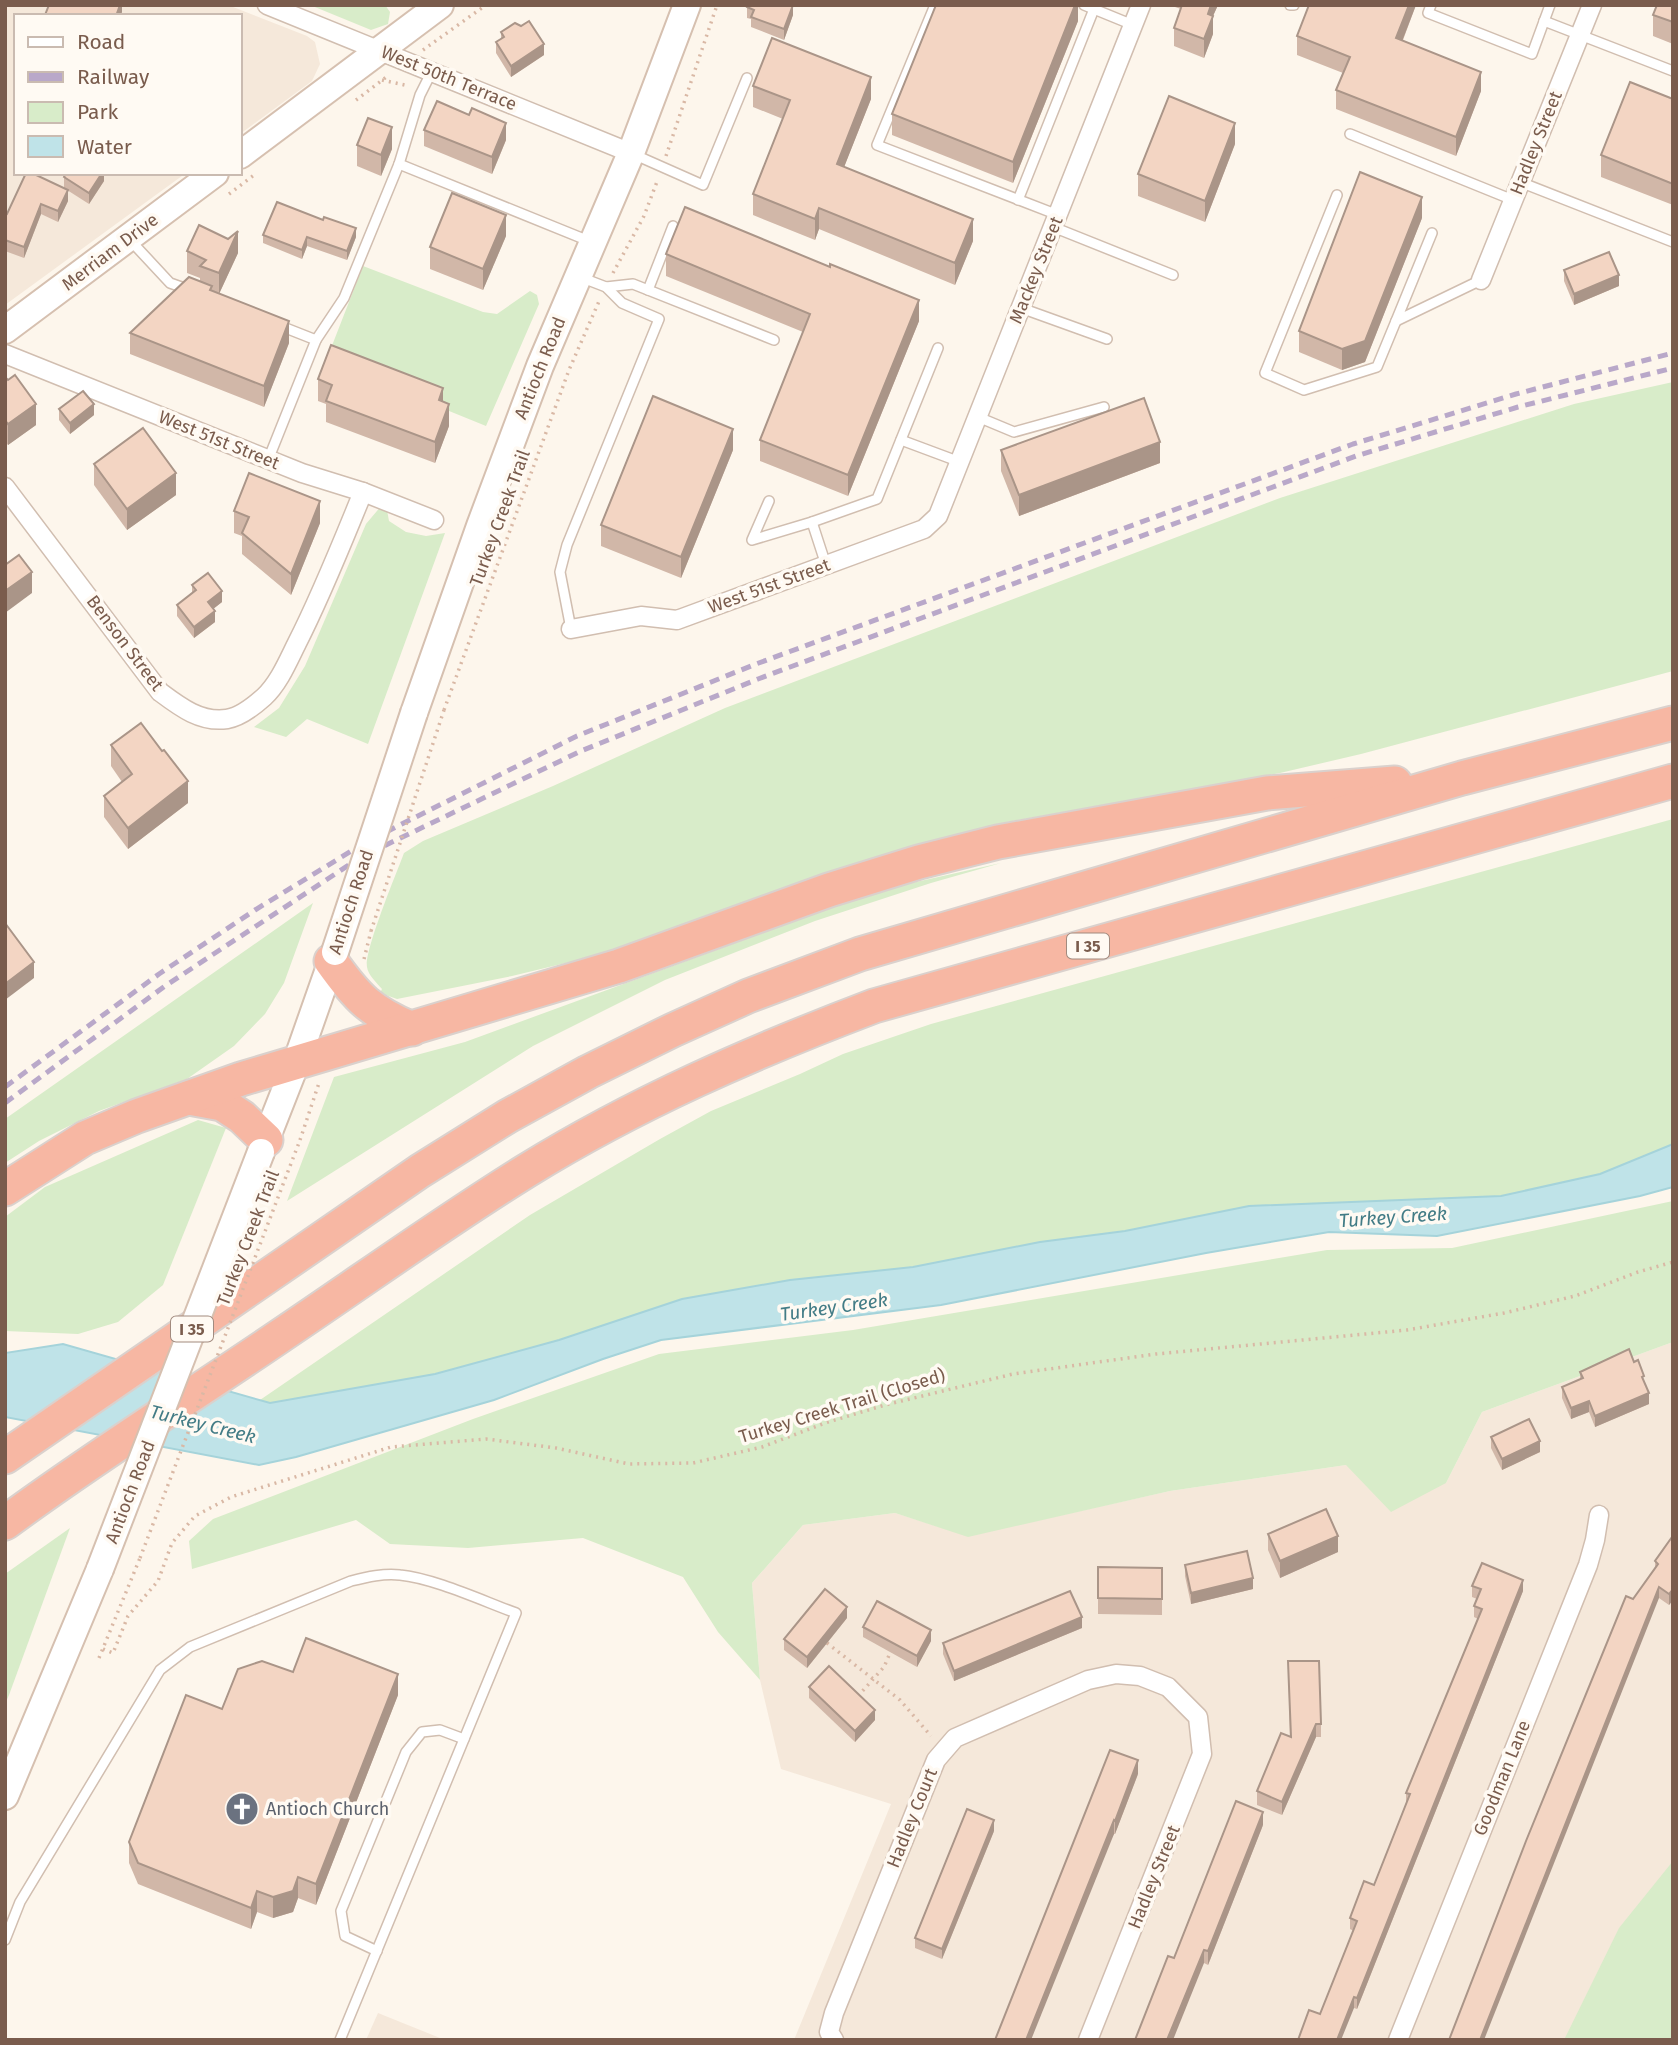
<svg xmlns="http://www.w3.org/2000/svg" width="1678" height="2045" font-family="'Fira Sans',sans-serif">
<rect width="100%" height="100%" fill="#fdf6ec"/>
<g fill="#f5e8da">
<path d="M5,5H228L307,36L315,42L320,64L312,81L240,134V16H16V173H186L5,305Z"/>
<path d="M1673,1342V2040H794L891,1804L781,1769L760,1680L752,1583L803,1525L895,1513L968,1536L1170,1491L1346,1465L1446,1483L1482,1412Z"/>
<path d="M378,2013L445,2040H366Z"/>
</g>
<g fill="#d8ecc9">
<path d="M310,5H385L390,12L388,24L371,30Z"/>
<path d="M363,266L483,312L497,314L530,291L537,295L539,304L486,426L326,361Z"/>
<path d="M1673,382V671L1361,754L1280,773L1007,822L948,838L636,946L512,976L397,999L380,993L382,989C377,983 368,975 367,967C364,951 397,872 404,853L423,841L553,786L725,708L1280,498L1574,404Z"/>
<path d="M382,505L387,510L389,521L406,532L426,536L445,533L368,744L307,719L286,737L254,727L279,708L305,666L366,524Z"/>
<path d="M1673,819V1144L1600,1174L1501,1196L1428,1200L1040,1242L913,1267L790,1280L682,1299L559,1340L435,1374L270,1403L260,1400L530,1215L660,1139L711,1111L800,1074L843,1054L931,1024Z"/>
<path d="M1001,863L931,883L815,921L665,980L533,1046L287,1201L334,1077L465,1042L880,890Z"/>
<path d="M313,903L284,983L265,1014L234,1046L187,1079L99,1111L39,1141L5,1163V1119Z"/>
<path d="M198,1120L226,1128L163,1285L118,1322L78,1334L5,1331V1217L45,1187Z"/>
<path d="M1673,1201V1342L1482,1412L1446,1483L1391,1512L1346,1465L1170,1491L968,1537L895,1513L803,1525L752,1583L760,1680L718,1632L683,1577L583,1538L468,1548L390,1544L356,1520L192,1569L189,1541L213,1519L473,1419L659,1354L853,1330L1327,1250L1452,1248Z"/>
<path d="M70,1528L9,1695L5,1704V1574Z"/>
<path d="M1673,1861V2040H1564L1619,1928Z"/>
</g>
<path fill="#bfe3e8" stroke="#a5d3da" stroke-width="2" d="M1673,1144V1187L1640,1196L1437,1236L1329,1232L1206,1253L941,1305L661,1340L603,1359L494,1400L296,1457L259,1465L5,1417V1353L63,1344L270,1403L435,1374L559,1340L682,1299L790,1280L913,1267L1040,1242L1125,1231L1249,1206L1501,1196L1600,1174Z"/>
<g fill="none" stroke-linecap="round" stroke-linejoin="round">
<defs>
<g id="service">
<path d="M935,5L877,145L1058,215"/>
<path d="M1084,5L1133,25"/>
<path d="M1290,5H1294"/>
<path d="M1431,5L1428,13L1532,54L1550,5"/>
<path d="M1544,21L1673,71"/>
<path d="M1350,134L1513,200"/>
<path d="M633,154L703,185L747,78"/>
<path d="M399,164L589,241"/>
<path d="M1520,182L1673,242"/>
<path d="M1337,195L1265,373L1304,390L1377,367L1396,321"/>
<path d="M1018,200L1094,9"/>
<path d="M1053,227L1173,275"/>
<path d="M1432,233L1396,321L1481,280"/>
<path d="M130,240L170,283L187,289"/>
<path d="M606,287L633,284L774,340"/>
<path d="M648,290L673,226"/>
<path d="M1021,308L1107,339"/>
<path d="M316,340L344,298L399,164L420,95L432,71"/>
<path d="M978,417L1014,432L1104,407"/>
<path d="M901,440L960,462"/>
<path d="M268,460L316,340L278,325"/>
<path d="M769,501L752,540L812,522L826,565"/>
<path d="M812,522L877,499L938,348"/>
<path d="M571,629L560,572L567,545L659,319L622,303L606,287L580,277"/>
<path d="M5,1940L20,1902L160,1670L190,1647L351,1581C367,1577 384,1573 400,1575C433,1578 483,1601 516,1613L340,2040"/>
<path d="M377,1951L345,1936L341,1911L406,1752L422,1732L440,1730L464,1739"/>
</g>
<g id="minor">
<path d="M267,5L631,153"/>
<path d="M1481,280L1592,5"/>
<path d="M5,354L302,473L363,492L434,520"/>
<path d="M5,487L160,692C180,707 201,723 227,719C240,717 254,706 264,697C279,683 288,661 297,643C322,594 342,543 363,492"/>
<path d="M571,629L641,616L677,620L924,529L938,516L1141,5"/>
<path d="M834,2040L829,2032L834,2013L936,1760L955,1738L1088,1680L1116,1674L1140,1676L1168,1687L1198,1717L1202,1754L1088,2040"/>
<path d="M1398,2040L1588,1565L1595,1540L1599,1515"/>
</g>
<g id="secondary">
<path d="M240,155L440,5"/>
<path d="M5,330L215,173"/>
<path d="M414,713L480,526L540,366L631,153L687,5"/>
<path d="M261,1152L296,1063L335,952"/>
<path d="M5,1796L100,1569"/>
</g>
<g id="motorway">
<path d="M331,961C358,999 370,1011 412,1029"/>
<path d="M189,1098L222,1104L242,1117L266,1140"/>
<path d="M5,1189L85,1138L137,1116L241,1079L619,966L829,890L919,862L998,842L1267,793L1395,783"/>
<path d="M5,1457L420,1171L508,1116L588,1072L673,1030L748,996L860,954L1462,778L1673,723"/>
<path d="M5,1523C94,1457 189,1398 280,1336C362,1281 442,1223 526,1171C636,1103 753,1052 874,1006L1673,781"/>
</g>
</defs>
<use href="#service" stroke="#d1beb0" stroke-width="12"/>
<use href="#minor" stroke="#d1beb0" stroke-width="21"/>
<use href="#secondary" stroke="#d6c0b0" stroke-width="30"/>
<use href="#motorway" stroke="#dad1cd" stroke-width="37"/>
<g stroke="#d9b8a5" stroke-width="3.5" stroke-dasharray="2 5" stroke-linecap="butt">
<path d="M423,50L486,5"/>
<path d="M382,80L409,86"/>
<path d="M356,100L389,75"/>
<path d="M666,156L717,5"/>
<path d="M229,194L254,175"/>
<path d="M613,273L644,216L658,179"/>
<path d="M444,710L569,370L600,299"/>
<path d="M364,959L371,931"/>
<path d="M300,1140L319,1083"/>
<path d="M827,1643L900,1700L931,1736"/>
<path d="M103,1649L113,1653L128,1616L158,1581L172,1543L195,1516L231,1497L391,1447L486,1439L556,1448L629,1464L693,1463L762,1447L825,1423L885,1405L1013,1374L1156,1354L1407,1330L1504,1313L1575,1296L1638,1272L1673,1262"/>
<path d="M99,1658L140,1558"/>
<path d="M858,1696L884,1667L890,1653"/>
</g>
<use href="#service" stroke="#fff" stroke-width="9"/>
<use href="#minor" stroke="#fff" stroke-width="18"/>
<use href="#secondary" stroke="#fff" stroke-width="26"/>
<use href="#motorway" stroke="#f7b7a3" stroke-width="33"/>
<g stroke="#b9a8c9" stroke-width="5" stroke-dasharray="10 7" stroke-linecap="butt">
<path d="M5,1087L159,974L255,910L366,842L577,736L756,664L1353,444L1516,394L1673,353"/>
<path d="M5,1103L165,986L361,857L581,751L758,679L1356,456L1518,407L1673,368"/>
</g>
<defs>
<g id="secondary-bridge">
<path d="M335,952L414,713"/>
<path d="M100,1569L261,1152"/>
</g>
</defs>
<use href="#secondary-bridge" stroke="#d6c0b0" stroke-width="30" stroke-linecap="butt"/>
<g stroke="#d9b8a5" stroke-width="3.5" stroke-dasharray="2 5" stroke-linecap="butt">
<path d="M371,931L444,710"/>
<path d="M140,1558L300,1140"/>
</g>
<use href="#secondary-bridge" stroke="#fff" stroke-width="26"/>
</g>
<g fill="#d1b7a8">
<path d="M1078,5V21L1013,183L892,135V114Z"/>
<path d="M1175,5H1218L1213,16V34L1204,58L1174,46V28L1181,9L1175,7Z"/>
<path d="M1309,5H1416L1403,40L1481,91L1456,156L1336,109V90L1343,73L1297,55V36Z"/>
<path d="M1673,5V44L1653,36V15Z"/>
<path d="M747,7L793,15L784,40L751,27V19L747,18Z"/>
<path d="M501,32L544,55L511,77L496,53V42L501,39Z"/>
<path d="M753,86L871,99L844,167L973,241L955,285L819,229L815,240L753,215V194L783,119L753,107Z"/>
<path d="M1673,99V205L1601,177V155Z"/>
<path d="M424,130L506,140L492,174L424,146Z"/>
<path d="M1235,144L1205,222L1138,196V174Z"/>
<path d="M357,145L392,149L381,176L357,166Z"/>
<path d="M26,173L68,201L58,222L41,214L24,258L5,251V213L7,214Z"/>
<path d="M104,173V181L89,204L64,188V177Z"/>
<path d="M1422,218L1365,362L1342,370L1299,352V331Z"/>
<path d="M263,235L356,237L347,260L307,246L302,259L263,243Z"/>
<path d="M506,236L483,290L430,269V247Z"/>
<path d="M187,251L238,253L219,294L289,343L264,407L130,354V333L200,281V278L187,273Z"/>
<path d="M666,254L919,321L848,496L760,461V440L803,332L666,276Z"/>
<path d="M1564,270L1619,286L1574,305L1564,281Z"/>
<path d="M5,377L36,425L8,445L5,442Z"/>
<path d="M318,379L443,402L449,426L435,463L326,422V404L318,401Z"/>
<path d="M59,409L94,415L70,434L59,420Z"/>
<path d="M733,450L681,578L601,546V525Z"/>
<path d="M1001,450L1160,463L1019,516L1001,471Z"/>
<path d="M94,464L176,495L127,530L94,485Z"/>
<path d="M234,511L320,523L291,595L242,554V536L234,533Z"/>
<path d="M192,585L222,602L213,609L215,622L194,638L177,616V605L192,593Z"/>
<path d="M111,745L162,751L188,803L128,849L104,817V796L122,782L111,766Z"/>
<path d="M1580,1372L1644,1382L1649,1404L1595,1427L1589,1412L1571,1419L1562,1398V1387L1580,1379Z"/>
<path d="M1491,1437L1540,1452L1502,1470L1491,1448Z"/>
<path d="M1268,1534L1338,1552L1280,1578L1268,1550Z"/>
<path d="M1673,1537V1600L1669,1605L1659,1598L1633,1599L1655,1568V1561Z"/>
<path d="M1185,1565L1253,1589L1191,1604L1185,1576Z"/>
<path d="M1098,1567L1162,1568V1615L1098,1614Z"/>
<path d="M1472,1586L1523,1591L1357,2009L1354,2008L1320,2014L1354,1931L1350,1929V1918L1374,1885L1406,1803V1793L1478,1619L1474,1617V1606L1477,1599L1472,1597Z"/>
<path d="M847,1618L807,1668L784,1650V1639Z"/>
<path d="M863,1627L931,1641L917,1667L863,1637Z"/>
<path d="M1082,1628L954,1681L943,1654V1643Z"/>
<path d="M1288,1661L1321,1724V1737H1316L1282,1815L1257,1805V1791L1290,1737Z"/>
<path d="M293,1672L398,1695L316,1905L298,1898L293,1912L273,1918L257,1912L251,1929L138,1884L129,1863V1842L222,1709Z"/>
<path d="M809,1687L875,1720L855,1742L809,1698Z"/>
<path d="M1138,1774L1115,1834H1114L995,2040Z"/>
<path d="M1263,1825L1208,1965L1204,1963L1174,1958Z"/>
<path d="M994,1831L942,1959L915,1948V1938Z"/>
</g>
<g fill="#aa9588">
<path d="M120,5H122V12L121,16H116Z"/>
<path d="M793,5V15L784,40V29Z"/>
<path d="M1075,5H1078V21L1013,183V162Z"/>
<path d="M1211,5H1218L1213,16V34L1204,58V39L1208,14Z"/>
<path d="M1409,5H1416L1396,57V38Z"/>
<path d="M544,44V55L511,77V66Z"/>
<path d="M1481,72V91L1456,156V137Z"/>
<path d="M871,77V99L837,185V164Z"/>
<path d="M506,123V140L492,174V157Z"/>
<path d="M1235,123V144L1205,222V201Z"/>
<path d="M392,127V149L381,176V155Z"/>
<path d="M102,173H104V181L89,204V193Z"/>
<path d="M68,190V201L58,222V211Z"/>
<path d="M1422,197V218L1365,362L1342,370V349Z"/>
<path d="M41,204V214L24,258V247Z"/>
<path d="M819,208V229L815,240V219Z"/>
<path d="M506,215V236L483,290V269Z"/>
<path d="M973,219V241L955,285V263Z"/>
<path d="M356,228V237L347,260V251Z"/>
<path d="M238,231V253L219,294V273Z"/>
<path d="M307,237V246L302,259V250Z"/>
<path d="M1619,275V286L1574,305V294Z"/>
<path d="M919,300V321L848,496V475Z"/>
<path d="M289,321V343L264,407V386Z"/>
<path d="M443,388V409L439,400Z"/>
<path d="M36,404V425L8,445V424Z"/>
<path d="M94,404V415L70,434V423Z"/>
<path d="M449,404V426L435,463V442Z"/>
<path d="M733,429V450L681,578V557Z"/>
<path d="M1160,442V463L1019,516V495Z"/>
<path d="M176,473V495L127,530V509Z"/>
<path d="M320,501V523L291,595V574Z"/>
<path d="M32,572V593L5,613V591Z"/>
<path d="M222,591V602L208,613V602Z"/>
<path d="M215,611V622L194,638V627Z"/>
<path d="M188,781V803L128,849V828Z"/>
<path d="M34,962V978L5,1000V984Z"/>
<path d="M1649,1393V1404L1595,1427V1416Z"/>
<path d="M1589,1401V1412L1571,1419V1408Z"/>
<path d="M1540,1441V1452L1502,1470V1459Z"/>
<path d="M1338,1536V1552L1280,1578V1561Z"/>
<path d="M1253,1578V1589L1191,1604V1593Z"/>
<path d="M1523,1580V1591L1357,2009V1998Z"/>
<path d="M1659,1587V1598L1484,2040H1480Z"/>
<path d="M1673,1589V1600L1669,1605V1594Z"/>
<path d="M847,1607V1618L807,1668V1657Z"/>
<path d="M1082,1617V1628L954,1681V1671Z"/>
<path d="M931,1630V1641L917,1667V1656Z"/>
<path d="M398,1674V1695L316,1905V1884Z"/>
<path d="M875,1710V1720L855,1742V1731Z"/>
<path d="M1316,1724V1737L1282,1815V1802Z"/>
<path d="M1138,1760V1774L1115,1834V1821Z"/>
<path d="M1263,1812V1825L1208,1965V1951Z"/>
<path d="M994,1820V1831L942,1959V1949Z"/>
<path d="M1114,1820V1834L1031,2040H1026Z"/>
<path d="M298,1877V1898L293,1912L273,1918V1897Z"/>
<path d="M257,1891V1912L251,1929V1908Z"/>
<path d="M1204,1950V1963L1173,2040H1167Z"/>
<path d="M1354,1997V2008L1341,2040H1337Z"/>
</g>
<g fill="#f3d5c3" stroke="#aa9588" stroke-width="2">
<path d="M49,5H120L116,16H46L45,15Z"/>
<path d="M748,5H793L784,29L751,17L754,10L747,7Z"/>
<path d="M936,5H1075L1013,162L892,114Z"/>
<path d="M1182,5H1211L1208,14L1213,16L1204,39L1174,28Z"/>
<path d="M1309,5H1409L1396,38L1481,72L1456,137L1336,90L1350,57L1297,36Z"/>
<path d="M1657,5H1673V22L1653,15Z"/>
<path d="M529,21L544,44L511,66L496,42L504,37L501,32L515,23L521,26Z"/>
<path d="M772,38L871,77L837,164L973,219L955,263L819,208L815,219L753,194L790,100L753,86Z"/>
<path d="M1630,82L1673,99V184L1601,155Z"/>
<path d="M1169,96L1235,123L1205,201L1138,174Z"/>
<path d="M437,101L469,115L472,108L506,123L492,157L424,130Z"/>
<path d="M368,118L392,127L381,155L357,145Z"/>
<path d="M1360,172L1422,197L1365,341L1342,349L1299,331Z"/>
<path d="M26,173H32L68,190L58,211L41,204L24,247L5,240V213L7,214Z"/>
<path d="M66,173H102L89,193L64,177Z"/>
<path d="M452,193L506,215L483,269L430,247Z"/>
<path d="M277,202L323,220L324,217L356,228L347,251L307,237L302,250L263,235Z"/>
<path d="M685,207L830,267V264L919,300L848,475L760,440L810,314L666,254Z"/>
<path d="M199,225L228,239L238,231L219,273L200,266L206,260L187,251Z"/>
<path d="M1609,252L1619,275L1574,294L1564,270Z"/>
<path d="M189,277L212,286L210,290L289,321L264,386L130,333Z"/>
<path d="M331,345L443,388L439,400L449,404L435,442L326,401L332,385L318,379Z"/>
<path d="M15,375L36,404L8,424L5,420V377L8,380Z"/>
<path d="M83,391L94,404L70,423L59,409Z"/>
<path d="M653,396L733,429L681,557L601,525Z"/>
<path d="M1144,398L1160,442L1019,495L1001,450Z"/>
<path d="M143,428L176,473L127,509L94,464Z"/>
<path d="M249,473L320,501L291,574L242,533L249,517L234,511Z"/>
<path d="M19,555L32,572L5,591V565Z"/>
<path d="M208,573L222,591L208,602L215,611L194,627L177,605L196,590L192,585Z"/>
<path d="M141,723L162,751L164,750L188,781L128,828L104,796L132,774L111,745Z"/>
<path d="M5,923L34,962L5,984Z"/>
<path d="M1629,1349L1634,1362L1638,1360L1644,1376L1642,1377L1649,1393L1595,1416L1589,1401L1571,1408L1562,1387L1583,1378L1580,1372Z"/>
<path d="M1529,1419L1540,1441L1502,1459L1491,1437Z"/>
<path d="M1326,1509L1338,1536L1280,1561L1268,1534Z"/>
<path d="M1672,1537L1673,1589L1669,1594L1659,1587L1480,2040H1449L1526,1841L1626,1596L1633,1599L1658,1564L1655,1561Z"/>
<path d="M1247,1551L1253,1578L1191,1593L1185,1565Z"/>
<path d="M1482,1563L1523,1580L1357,1998L1354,1997L1337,2040H1298L1309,2010L1320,2014L1357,1921L1350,1918L1364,1881L1374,1885L1410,1794L1406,1793L1482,1609L1474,1606L1481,1589L1472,1586Z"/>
<path d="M1098,1567L1162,1568V1599L1098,1598Z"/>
<path d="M825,1589L847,1607L807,1657L784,1639Z"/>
<path d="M1070,1591L1082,1617L954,1671L943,1643Z"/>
<path d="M877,1601L931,1630L917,1656L863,1627Z"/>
<path d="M306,1638L398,1674L316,1884L298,1877L293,1891L273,1897L257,1891L251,1908L138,1863L129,1842L186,1695L222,1709L238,1669L262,1661L293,1672Z"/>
<path d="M1288,1661H1319L1321,1724H1316L1282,1802L1257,1791L1281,1733L1291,1737Z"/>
<path d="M829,1666L875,1710L855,1731L809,1687Z"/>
<path d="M1110,1750L1138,1760L1115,1821L1114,1820L1026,2040H995Z"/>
<path d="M1236,1801L1263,1812L1208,1951L1204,1950L1167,2040H1135L1168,1956L1174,1958Z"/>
<path d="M967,1809L994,1820L942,1949L915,1938Z"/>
</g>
<defs>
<symbol id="church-disc" viewBox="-11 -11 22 22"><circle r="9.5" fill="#6b7280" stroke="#fffaf3"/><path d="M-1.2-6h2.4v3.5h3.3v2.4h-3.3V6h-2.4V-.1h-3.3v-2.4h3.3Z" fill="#fff"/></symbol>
</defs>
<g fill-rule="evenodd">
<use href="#church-disc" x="223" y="1790" width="38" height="38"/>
</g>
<g text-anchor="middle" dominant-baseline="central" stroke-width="7" stroke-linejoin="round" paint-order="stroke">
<g fill="#fffaf3" stroke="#a28b7f" stroke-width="2">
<rect x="1067" y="933.5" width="42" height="25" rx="5"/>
<rect x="171" y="1316.5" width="42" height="25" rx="5"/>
</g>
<g font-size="16" font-weight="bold" fill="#7a5c4d">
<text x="1088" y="946">I 35</text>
<text x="192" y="1329">I 35</text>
</g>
<g font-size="18" fill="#7a5c4d" stroke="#fffaf3">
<text transform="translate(449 78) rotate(22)">West 50th Terrace</text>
<text transform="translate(1536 143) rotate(-68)">Hadley Street</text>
<text transform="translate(110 252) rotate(-37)">Merriam Drive</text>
<text transform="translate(1036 270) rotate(-68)">Mackey Street</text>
<text transform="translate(540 368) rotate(-68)">Antioch Road</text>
<text transform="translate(219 440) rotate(22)">West 51st Street</text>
<text transform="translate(500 518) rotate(-70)">Turkey Creek Trail</text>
<text transform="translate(769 586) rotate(-20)">West 51st Street</text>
<text transform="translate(125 643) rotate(53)">Benson Street</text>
<text transform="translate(351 902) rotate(-72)">Antioch Road</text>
<text transform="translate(248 1238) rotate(-69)">Turkey Creek Trail</text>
<text transform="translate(842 1406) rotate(-17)">Turkey Creek Trail (Closed)</text>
<text transform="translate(130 1492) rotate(-69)">Antioch Road</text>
<text transform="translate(1502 1778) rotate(-68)">Goodman Lane</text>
<text transform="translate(912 1818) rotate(-68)">Hadley Court</text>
<text transform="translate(1154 1877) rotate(-68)">Hadley Street</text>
</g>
<g font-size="18" fill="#5b616d" stroke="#fffaf3" text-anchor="start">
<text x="266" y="1809">Antioch Church</text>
</g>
<g font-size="19" font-style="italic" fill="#437c86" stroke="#fffaf3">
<text transform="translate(1393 1217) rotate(-4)">Turkey Creek</text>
<text transform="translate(834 1307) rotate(-8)">Turkey Creek</text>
<text transform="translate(203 1424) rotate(14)">Turkey Creek</text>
</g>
</g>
<rect width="1678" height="2045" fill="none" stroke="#7a5c4d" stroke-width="14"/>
<rect x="14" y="14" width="228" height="161" fill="#fffaf3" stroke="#cabbb1" stroke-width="2"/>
<rect x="28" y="37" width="35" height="10" fill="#ffffff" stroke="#cabbb1" stroke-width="2"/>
<text x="77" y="49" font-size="21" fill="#7a5c4d">Road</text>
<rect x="28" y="72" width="35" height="10" fill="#b9a8c9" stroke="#cabbb1" stroke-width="2"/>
<text x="77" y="84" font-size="21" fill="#7a5c4d">Railway</text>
<rect x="28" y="102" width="35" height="21" fill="#d8ecc9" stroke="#cabbb1" stroke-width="2"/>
<text x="77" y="119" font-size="21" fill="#7a5c4d">Park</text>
<rect x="28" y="136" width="35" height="21" fill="#bfe3e8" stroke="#cabbb1" stroke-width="2"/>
<text x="77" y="154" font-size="21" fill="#7a5c4d">Water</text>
</svg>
